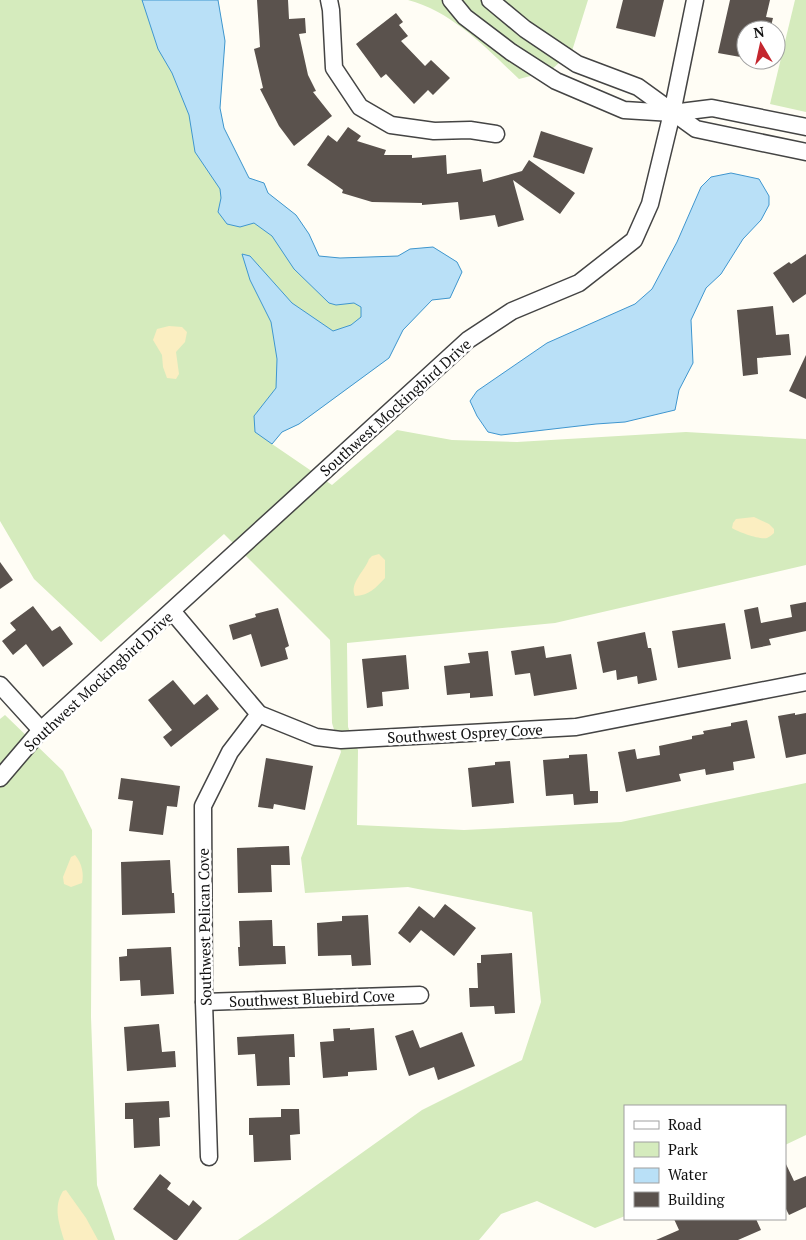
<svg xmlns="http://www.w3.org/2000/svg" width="806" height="1240" font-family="'PT Serif',serif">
<rect width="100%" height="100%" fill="#fffdf5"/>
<g fill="#d5ebbd">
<path d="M0,0H218L225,41L220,108L224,128L249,178L264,183L268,193L296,215L309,234L319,256L340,258L398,256L410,249L433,247L457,262L462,272L450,298L432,300L403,330L389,358L299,424L282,432L272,444L332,485L397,430L452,440L517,442L686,432L806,439V565L555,623L347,643L348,727L358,750L357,825L464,830L621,822L806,783V1135L785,1145V1106H625V1216L595,1228L537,1201L501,1214L479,1240H238L272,1217L422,1110L522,1060L541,1002L532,912L408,887L305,893L301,858L341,752L332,723L330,640L224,534L101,642L34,579L0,521Z"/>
<path d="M408,0H588L572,51L550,71L519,79C486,48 453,12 408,0Z"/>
<path d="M795,0H806V112L770,104Z"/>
<path d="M5,715L63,771L92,830L91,1017L97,1185L115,1240H0V719Z"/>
</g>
<g fill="#fbeec1">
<path d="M169,326L182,327L187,332L185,342L176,352L179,374L176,379L167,378L163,367L162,355L153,340L157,329Z"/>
<path d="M754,517L769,524L774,529V533C772,535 769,537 767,538C760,540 738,532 732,528L733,523L736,519Z"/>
<path d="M379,554L385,560V578C377,587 368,596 355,596C349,583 365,571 369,559L372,556Z"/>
<path d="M75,855C82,863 84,874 82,883L71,887L64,884L63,877L71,857Z"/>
<path d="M66,1190L86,1218L98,1240H64C59,1223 53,1207 63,1191Z"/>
</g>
<g fill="#b9e0f7" stroke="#3f96cf">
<path d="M142,0H218L225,41L220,108L224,128L249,178L264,183L268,193L296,215L309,234L319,256L340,258L398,256L410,249L433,247L457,262L462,272L450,298L432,300L403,330L389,358L299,424L282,432L272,444L255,432L254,416L276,388L277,359L271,322L250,280L242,254L250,256L292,303L333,331L351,325L361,317V307L354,303L336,305L329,303L294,269L272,236L254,223L240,227L227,224L218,212L221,198L220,189L195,152L189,115L172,73L158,49Z"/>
<path d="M731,173L759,179L769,196V205L761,220L743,239L721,274L706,288L691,320L693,363L679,390L675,410L625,422L596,424L501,435L488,432L477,416L470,401L477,391L547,343L635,304L652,289L677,242L701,187L711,177Z"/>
</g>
<g fill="#5a524d">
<path d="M257,0H288L289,19L305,18L306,33L299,34L308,75L316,91L313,92L332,116L294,146L279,126L260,89L263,88L254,49L260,47Z"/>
<path d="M623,0H664L655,37L616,28Z"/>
<path d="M730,0H770L766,17L773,18L770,30H746V58L718,53Z"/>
<path d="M396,13L403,22L399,25L408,36L401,41L425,66L431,60L450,78L433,95L428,90L414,104L386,74L381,78L356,44Z"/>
<path d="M348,127L361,136L357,141L386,150L384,155H412V158L446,155L447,174L481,169L483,182L522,171L529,160L575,193L560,214L513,180L524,220L498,227L495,215L460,220L458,202L422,205V203L372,202L342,193L343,190L307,165L328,135L337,142Z"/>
<path d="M541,131L593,148L584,174L533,157Z"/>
<path d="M806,254V294L793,303L773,273L789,262L791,264Z"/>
<path d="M773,306L776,335L789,334L791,355L757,358L758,374L743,376L737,310Z"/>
<path d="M806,355V399L789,391Z"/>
<path d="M0,562L13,580L0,589Z"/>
<path d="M806,602V631L769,639L771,645L751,649L744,610L758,607L761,623L792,617L790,605Z"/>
<path d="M33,606L52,631L60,626L73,644L43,667L26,644L13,655L2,641L16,630L10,623Z"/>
<path d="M278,608L289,646L285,648L288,659L261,667L251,634L233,640L229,625L256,617L255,614Z"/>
<path d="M725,623L731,659L678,668L672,631Z"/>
<path d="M645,632L648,648H651L657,680L638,684L637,676L617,680L616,670L603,673L597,642Z"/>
<path d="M544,646L546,658L571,654L577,689L534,696L530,673L515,675L511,651Z"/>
<path d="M488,651L493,696L470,698V693L447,695L444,666L470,663L468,653Z"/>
<path d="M406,655L409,689L382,692L383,706L367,708L362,659Z"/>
<path d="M173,680L194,705L207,694L219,709L171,747L163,737L172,730L148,700Z"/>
<path d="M795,713V715L806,713V754L786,758L778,716Z"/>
<path d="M747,720L755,758L733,762L734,770L706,775L705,769L679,774L681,781L626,792L618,752L635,749L637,759L660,755L659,746L692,739V736L704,734L703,731L731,726V723Z"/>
<path d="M587,754L590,791H598V803L574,805L573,794L546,796L543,760L569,758V755Z"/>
<path d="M266,758L313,766L305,810L274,804L273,809L258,807Z"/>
<path d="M510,761L514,803L472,807L468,768L495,765V762Z"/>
<path d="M121,778L180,786L177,807L167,806L163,835L129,831L133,801L118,799Z"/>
<path d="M289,846L290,865H271L272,892L238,893L237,848Z"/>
<path d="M170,860L172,893H174L175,913L122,915L121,862Z"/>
<path d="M445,904L476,928L454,956L421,930L410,943L398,933L419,906L434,918Z"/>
<path d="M368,915L371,965L352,966L351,955L318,956L317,923L342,921V916Z"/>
<path d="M272,920L273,946H285L286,964L239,966L238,947H240L239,921Z"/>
<path d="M171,947L174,994L141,996L140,980L120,981L119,957L127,956V949Z"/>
<path d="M512,953L515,1013L495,1014L494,1006L470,1007L469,988H478L477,963H481V955Z"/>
<path d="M159,1024L162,1052L175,1051L176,1067L127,1071L124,1027Z"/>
<path d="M350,1028V1030L374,1028L377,1070L348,1072V1076L323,1078L320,1042L334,1041L333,1029Z"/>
<path d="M413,1030L420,1048L462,1032L475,1066L438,1080L434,1067L409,1076L395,1036Z"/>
<path d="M294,1034L295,1057H289L290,1085L257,1086L255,1054L238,1055L237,1037Z"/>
<path d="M169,1101L170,1117L159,1118L160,1146L134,1148L133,1119H125V1103Z"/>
<path d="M281,1109H299L300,1134L290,1135L291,1160L254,1162L253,1135H249V1118L281,1117Z"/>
<path d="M785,1162L794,1181L806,1176V1207L789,1215L785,1207Z"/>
<path d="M160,1174L171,1183L167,1189L189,1206L193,1200L202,1208L177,1240H174L133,1209Z"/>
<path d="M674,1219H756L761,1230L738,1240H656L679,1230Z"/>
</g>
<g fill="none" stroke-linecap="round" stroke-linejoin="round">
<defs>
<g id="street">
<path d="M329,0L331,10L334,68L360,107L391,125L434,131L470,130L496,134"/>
<path d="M451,0L465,17L511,52L556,81L624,110L672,113L712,108L806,127"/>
<path d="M490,0L525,29L577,64L638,87L696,129L806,152"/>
<path d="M172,611L259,714L316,737L341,740L576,727L806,682"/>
<path d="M0,685L41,730"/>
<path d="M0,778L41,730L468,340L512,311L579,283L634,240L650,204L672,113L695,0"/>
<path d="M204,1002L420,995"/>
<path d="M209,1157L204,1002L203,806L230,752L259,714"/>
</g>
</defs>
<use href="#street" stroke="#444" stroke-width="19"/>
<use href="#street" stroke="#fff" stroke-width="16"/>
</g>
<g text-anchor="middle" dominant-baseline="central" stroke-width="5" stroke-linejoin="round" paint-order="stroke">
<g font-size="15" fill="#111" stroke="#fff">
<text transform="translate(395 407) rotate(-42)">Southwest Mockingbird Drive</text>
<text transform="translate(98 681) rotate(-43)">Southwest Mockingbird Drive</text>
<text transform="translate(465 733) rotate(-3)">Southwest Osprey Cove</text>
<text transform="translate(204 927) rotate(-91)">Southwest Pelican Cove</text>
<text transform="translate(312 998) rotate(-2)">Southwest Bluebird Cove</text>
</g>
</g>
<rect x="624" y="1105" width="162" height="115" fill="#ffffff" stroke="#a0a0a0"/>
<rect x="634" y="1121" width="25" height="8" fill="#ffffff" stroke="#a0a0a0"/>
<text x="668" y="1130" font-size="15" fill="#111111">Road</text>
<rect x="634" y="1142" width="25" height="15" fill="#d5ebbd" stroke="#a0a0a0"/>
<text x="668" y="1155" font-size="15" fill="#111111">Park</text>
<rect x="634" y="1168" width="25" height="15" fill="#b9e0f7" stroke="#a0a0a0"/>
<text x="668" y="1180" font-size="15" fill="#111111">Water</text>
<rect x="634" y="1192" width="25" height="15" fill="#5a524d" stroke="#a0a0a0"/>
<text x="668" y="1205" font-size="15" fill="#111111">Building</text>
<g transform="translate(761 45) rotate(351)"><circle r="24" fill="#ffffff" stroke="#a0a0a0"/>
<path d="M0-4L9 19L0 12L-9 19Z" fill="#c4262e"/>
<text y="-8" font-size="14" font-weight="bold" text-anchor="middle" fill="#111111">N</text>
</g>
</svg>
